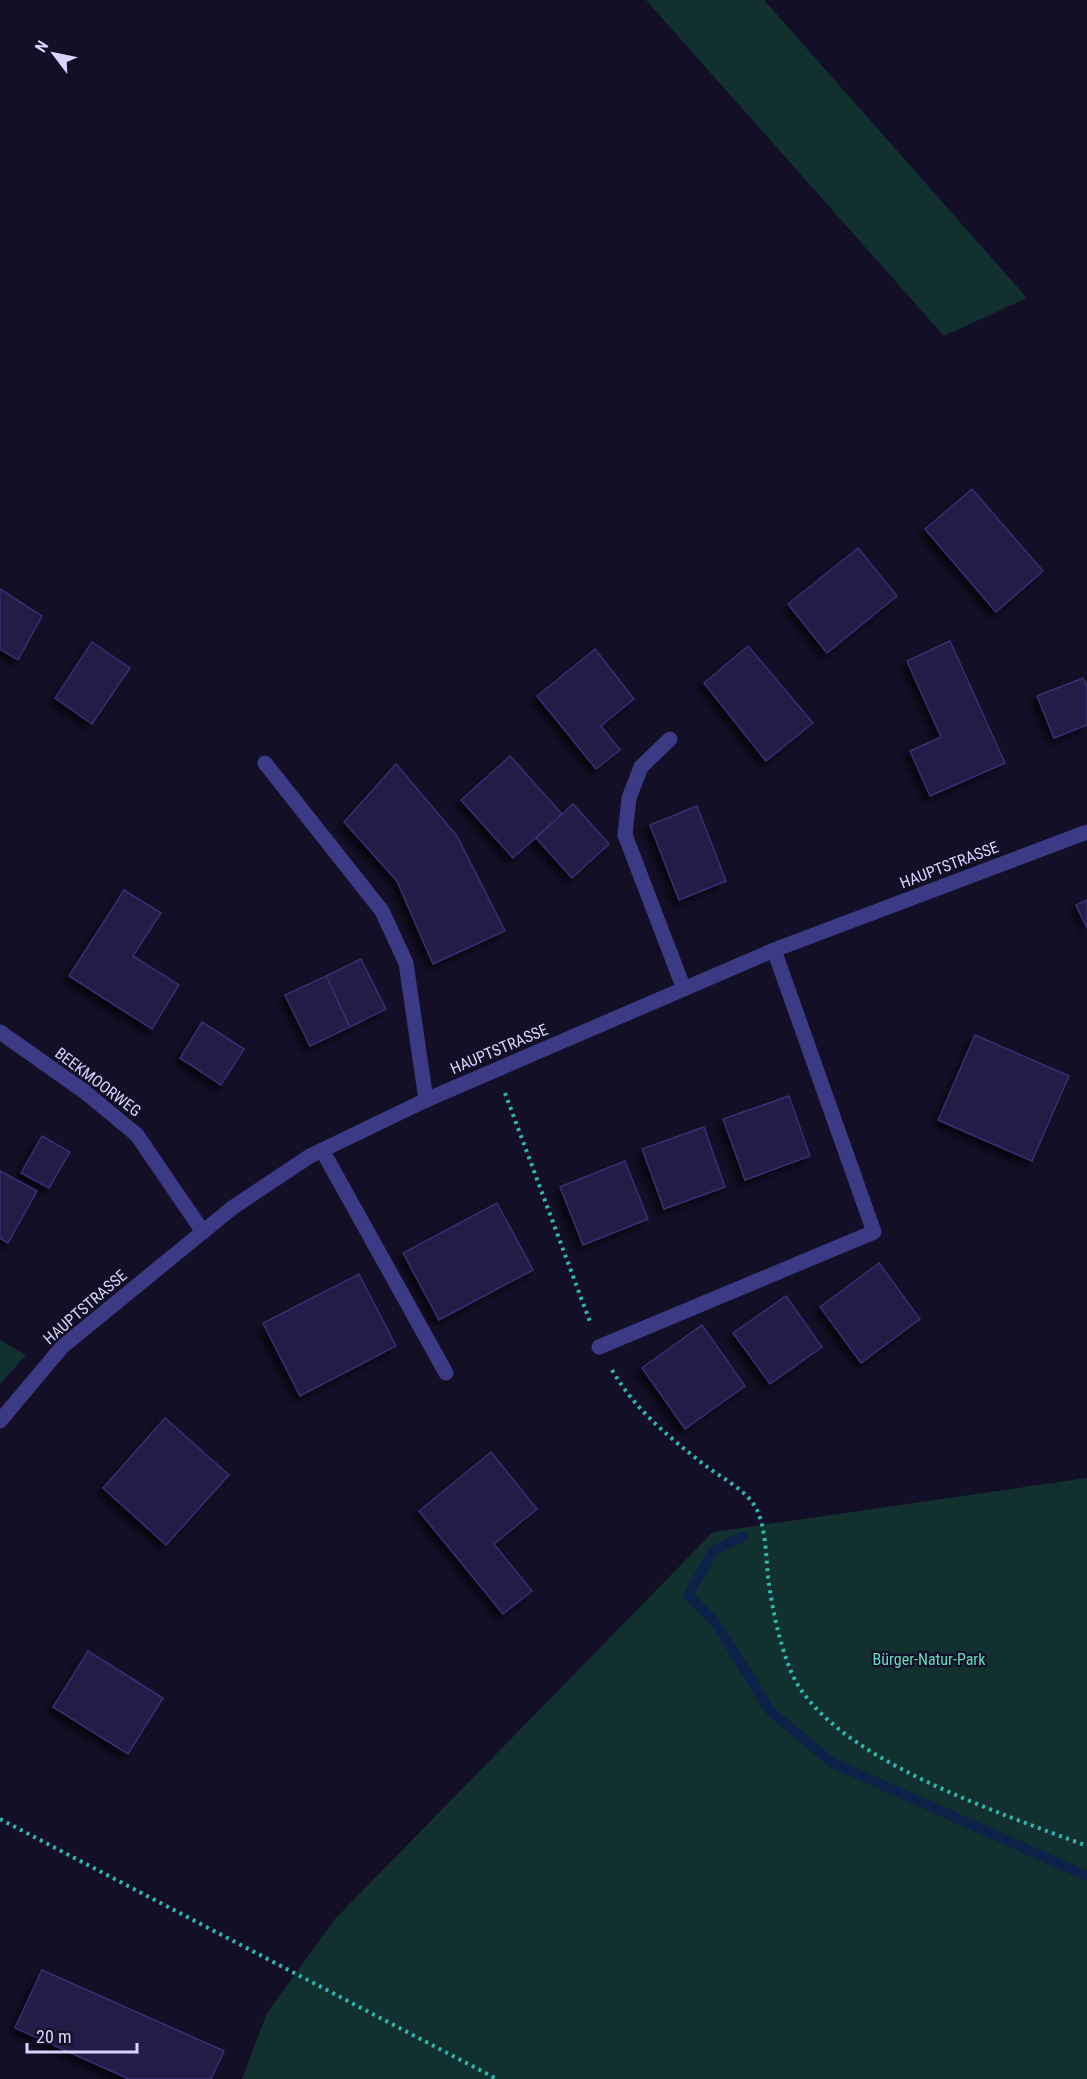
<svg xmlns="http://www.w3.org/2000/svg" width="1087" height="2079" font-family="'Roboto Condensed',sans-serif">
<defs>
<filter id="shadow"><feDropShadow dx="-5.5" dy="5.5" stdDeviation="3" flood-color="#0009"/></filter>
</defs>
<rect width="100%" height="100%" fill="#130f26"/>
<g fill="#12302f">
<path d="M646,0H764L1027,298L944,336Z"/>
<path d="M0,1340L26,1355L0,1384Z"/>
<path d="M1087,1478V2079H242L267,2013L335,1919L713,1532Z"/>
</g>
<g fill="none" stroke-linecap="round" stroke-linejoin="round">
<path stroke="#0c2248" stroke-width="10" d="M743,1537L714,1550L688,1595L716,1623L771,1712L833,1763L1087,1876"/>
</g>
<g fill="#241b47" stroke="#3b2d73" stroke-width="1.5" filter="url(#shadow)">
<path d="M972,489L1043,571L996,612L925,529Z"/>
<path d="M858,548L897,596L827,653L788,604Z"/>
<path d="M0,589L42,616L18,660L0,649Z"/>
<path d="M950,641L1005,763L930,796L910,751L941,737L907,661Z"/>
<path d="M92,642L130,668L92,724L55,698Z"/>
<path d="M748,646L813,723L766,761L704,683Z"/>
<path d="M595,649L634,699L601,726L620,750L596,769L537,696Z"/>
<path d="M1083,678L1087,687V725L1054,738L1037,696Z"/>
<path d="M510,756L562,814L513,858L461,800Z"/>
<path d="M396,764L457,836L505,931L433,964L397,881L344,822Z"/>
<path d="M573,804L609,844L572,878L536,838Z"/>
<path d="M697,806L726,881L679,900L650,825Z"/>
<path d="M124,890L161,913L133,956L179,985L152,1029L69,976Z"/>
<path d="M1087,900V928L1076,905Z"/>
<path d="M361,959L386,1009L350,1027L326,976Z"/>
<path d="M326,976L350,1027L310,1046L285,995Z"/>
<path d="M202,1022L244,1049L221,1085L180,1058Z"/>
<path d="M975,1035L1069,1076L1032,1161L938,1120Z"/>
<path d="M789,1096L810,1156L745,1180L723,1119Z"/>
<path d="M704,1127L725,1187L664,1209L642,1149Z"/>
<path d="M42,1136L70,1152L49,1188L21,1173Z"/>
<path d="M625,1161L648,1219L583,1245L560,1187Z"/>
<path d="M0,1171L37,1191L8,1243L0,1238Z"/>
<path d="M497,1203L533,1270L439,1320L403,1253Z"/>
<path d="M879,1263L920,1319L861,1363L820,1307Z"/>
<path d="M359,1274L396,1346L300,1396L263,1323Z"/>
<path d="M786,1296L822,1347L770,1384L733,1333Z"/>
<path d="M702,1325L745,1386L685,1429L642,1368Z"/>
<path d="M165,1418L229,1475L166,1545L103,1488Z"/>
<path d="M491,1452L537,1509L494,1544L532,1591L503,1614L419,1511Z"/>
<path d="M88,1651L163,1698L128,1754L53,1707Z"/>
<path d="M42,1970L224,2051L211,2079H129L15,2028Z"/>
</g>
<g fill="none" stroke-linecap="round" stroke-linejoin="round">
<g stroke="#2fb8b0" stroke-width="4" stroke-dasharray="3 4.5" stroke-linecap="butt">
<path d="M505,1093L590,1322"/>
<path d="M612,1370C635,1410 670,1438 706,1466C722,1478 748,1491 757,1510C766,1530 766,1556 768,1577C772,1608 779,1641 790,1669C824,1757 1004,1814 1087,1846"/>
<path d="M0,1819L497,2079"/>
</g>
<g stroke="#3d3a85" stroke-width="15">
<path d="M670,739L641,767L629,798L625,835L684,989"/>
<path d="M265,763L382,911L406,963L426,1100"/>
<path d="M0,1032L85,1092L137,1135L203,1232"/>
<path d="M322,1150L446,1373"/>
<path d="M599,1347L874,1232L774,950"/>
<path d="M0,1421L62,1347L232,1208L310,1156L426,1100L774,950L1087,832"/>
</g>
</g>
<g text-anchor="middle" dominant-baseline="central" stroke-width="4.5" stroke-linejoin="round" paint-order="stroke">
<g font-size="16" fill="#d9d4ff" stroke="#130f26">
<text transform="translate(949 865) rotate(-21)">HAUPTSTRASSE</text>
<text transform="translate(499 1049) rotate(-23)">HAUPTSTRASSE</text>
<text transform="translate(98 1082) rotate(37)">BEEKMOORWEG</text>
<text transform="translate(85 1307) rotate(-41)">HAUPTSTRASSE</text>
</g>
<g font-size="16" fill="#5fe0c0" stroke="#130f26">
<text x="929" y="1659">Bürger-Natur-Park</text>
</g>
</g>
<g transform="translate(54 54) rotate(302)" stroke="#130f26" stroke-width="4.5" paint-order="stroke">
<path d="M0-4.5L10 22L0 15L-10 22Z" fill="#d9d4ff"/>
<text y="-9" font-size="16" font-weight="bold" text-anchor="middle" fill="#d9d4ff">N</text>
</g>
<path d="M27 2043v9h110v-9" fill="none" stroke="#d9d4ff" stroke-width="3"/>
<text x="36" y="2043" font-size="18" fill="#d9d4ff" stroke="#130f26" stroke-width="4.5" paint-order="stroke">20 m</text>
</svg>
